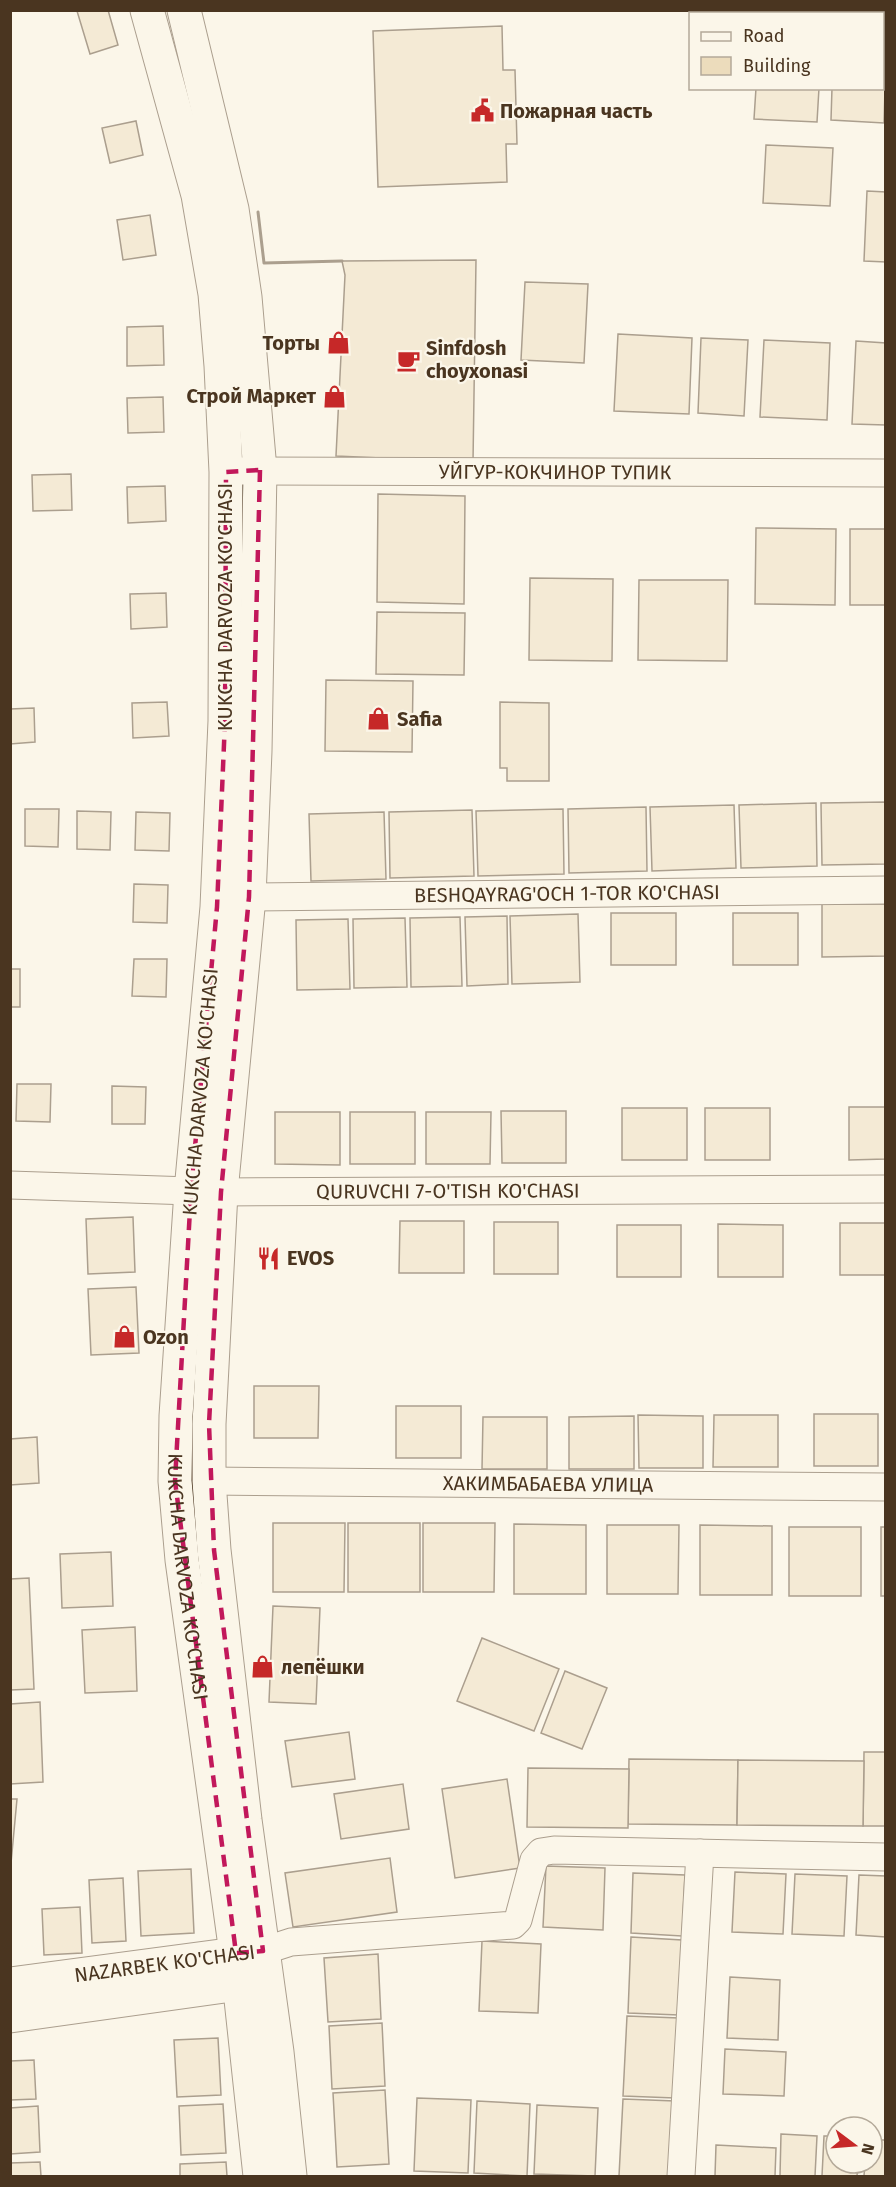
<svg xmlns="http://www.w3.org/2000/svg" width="896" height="2187" font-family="'Fira Sans',sans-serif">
<rect width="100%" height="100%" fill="#fbf6e9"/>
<g fill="#ecdcbc" stroke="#4a3520" stroke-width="1.5">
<path d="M108,10L118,45L90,54L77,11Z"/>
<path d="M502,26L503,70H515L517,144H506L507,182L378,187L373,31Z"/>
<path d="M882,53H886L884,123L831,120L832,88H882Z"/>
<path d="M756,88H819L817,122L754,119Z"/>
<path d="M136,121L143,155L110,163L102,128Z"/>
<path d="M766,145L833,148L830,206L763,203Z"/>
<path d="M867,191L886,192V262L864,261Z"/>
<path d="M150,215L156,255L123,260L117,220Z"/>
<path d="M476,260L473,462L336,456L345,275L342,261Z"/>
<path d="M525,282L588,284L584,363L521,360Z"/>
<path d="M163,326L164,365L127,366V327Z"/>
<path d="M618,334L692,338L689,414L614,411Z"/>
<path d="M701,338L748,340L744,416L698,413Z"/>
<path d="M764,340L830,343L827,420L760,417Z"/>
<path d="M856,341L886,343V425L852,424Z"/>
<path d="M163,397L164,432L128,433L127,398Z"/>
<path d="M71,474L72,510L33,511L32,475Z"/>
<path d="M165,486L166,521L128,523L127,487Z"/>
<path d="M378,494L465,496L464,604L377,602Z"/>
<path d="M756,528L836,529L835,605L755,604Z"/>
<rect x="850" y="529" width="36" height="76"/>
<path d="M530,578L613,579L612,661L529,660Z"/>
<path d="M639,580H728L727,661L638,660Z"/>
<path d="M166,593L167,627L131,629L130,594Z"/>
<path d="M377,612L465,613L464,675L376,674Z"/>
<path d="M326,680L413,681L412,752L325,751Z"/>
<path d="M167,702L169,736L133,738L132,703Z"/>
<path d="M500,702L549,703V781H507V768H500Z"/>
<path d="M34,708L35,742L10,744V709Z"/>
<path d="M886,802V864L822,865L821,803Z"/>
<path d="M816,803L817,866L741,868L739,805Z"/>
<path d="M734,805L736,868L652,871L650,807Z"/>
<path d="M646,807L647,871L569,873L568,809Z"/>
<path d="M25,809H59L58,847L25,846Z"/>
<path d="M563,809L564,874L478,876L476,811Z"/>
<path d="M472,810L474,876L390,878L389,812Z"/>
<path d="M77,811L111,812L110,850L77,849Z"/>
<path d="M136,812L170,813L169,851L135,850Z"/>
<path d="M384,812L386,879L311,881L309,814Z"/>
<path d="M134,884L168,885L167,923L133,922Z"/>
<path d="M822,904H886V956L822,957Z"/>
<rect x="611" y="913" width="65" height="52"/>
<rect x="733" y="913" width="65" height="52"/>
<path d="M578,914L580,982L512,984L510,916Z"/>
<path d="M507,916L508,984L467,986L465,917Z"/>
<path d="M460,917L462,986L411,987L410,918Z"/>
<path d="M405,918L407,987L354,988L353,919Z"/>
<path d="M348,919L350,989L297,990L296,920Z"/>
<path d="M134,959H167L166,997L132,996Z"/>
<rect x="10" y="969" width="10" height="38"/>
<path d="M17,1084H51L50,1122L16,1121Z"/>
<path d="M112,1086L146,1087L145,1124H112Z"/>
<path d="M849,1107H886V1159L849,1160Z"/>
<rect x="622" y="1108" width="65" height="52"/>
<rect x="705" y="1108" width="65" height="52"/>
<path d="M501,1111H566V1163H502Z"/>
<path d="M275,1112H340V1165L275,1164Z"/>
<rect x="350" y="1112" width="65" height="52"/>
<path d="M426,1112H491L490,1164H426Z"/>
<path d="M133,1217L135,1272L88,1274L86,1219Z"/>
<path d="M400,1221H464V1273H399Z"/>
<rect x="494" y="1222" width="64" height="52"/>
<rect x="840" y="1223" width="46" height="52"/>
<path d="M718,1224L783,1225V1277H718Z"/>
<rect x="617" y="1225" width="64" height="52"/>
<path d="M136,1287L139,1353L91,1355L88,1289Z"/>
<path d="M254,1386H319L318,1438H254Z"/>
<rect x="396" y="1406" width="65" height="52"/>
<rect x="814" y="1414" width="64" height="52"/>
<path d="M638,1415L703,1416V1468H639Z"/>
<path d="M714,1415H778V1467H713Z"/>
<path d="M634,1416V1469H569V1417Z"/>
<path d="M483,1417H547V1469H482Z"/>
<path d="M37,1437L39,1483L10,1485V1439Z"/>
<path d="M273,1523H345L344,1592H273Z"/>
<rect x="348" y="1523" width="72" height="69"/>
<path d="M423,1523H495L494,1592H423Z"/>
<path d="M514,1524L586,1525V1594H514Z"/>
<path d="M607,1525H679L678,1594H607Z"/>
<path d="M700,1525L772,1526V1595H700Z"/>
<rect x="789" y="1527" width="72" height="69"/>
<rect x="881" y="1527" width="5" height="69"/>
<path d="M111,1552L113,1606L62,1608L60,1554Z"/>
<path d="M29,1578L34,1689L10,1690V1579Z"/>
<path d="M273,1606L320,1608L316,1704L269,1702Z"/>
<path d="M135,1627L137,1691L85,1693L82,1630Z"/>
<path d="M482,1638L559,1669L534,1731L457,1701Z"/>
<path d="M565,1671L607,1688L582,1749L541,1733Z"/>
<path d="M40,1702L43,1782L10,1784V1704Z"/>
<path d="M349,1732L355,1779L292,1787L285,1741Z"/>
<path d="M864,1752H886V1826H863Z"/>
<path d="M629,1759L738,1760L737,1825L628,1824Z"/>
<path d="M738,1760L864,1761L863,1826L737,1825Z"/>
<path d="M528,1768L629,1769L628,1828L527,1827Z"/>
<path d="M507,1779L520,1868L455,1878L442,1789Z"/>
<path d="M403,1784L409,1829L341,1839L334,1794Z"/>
<path d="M10,1799H17L10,1874Z"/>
<path d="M390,1858L397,1912L293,1927L285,1873Z"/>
<path d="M546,1866L605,1868L603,1930L543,1927Z"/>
<path d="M191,1869L194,1933L141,1936L138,1871Z"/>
<path d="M735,1872L786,1874L783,1934L732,1932Z"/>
<path d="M633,1873L685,1875L682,1936L631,1933Z"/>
<path d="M795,1874L847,1876L844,1936L792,1934Z"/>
<path d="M859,1875L886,1876V1937L856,1935Z"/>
<path d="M123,1878L126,1941L92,1943L89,1880Z"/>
<path d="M80,1907L82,1953L44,1955L42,1909Z"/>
<path d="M631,1937L682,1940L679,2015L628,2013Z"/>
<path d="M482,1941L541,1944L538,2013L479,2011Z"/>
<path d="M378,1954L381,2019L328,2022L324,1958Z"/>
<path d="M730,1977L780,1980L778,2040L727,2038Z"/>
<path d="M627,2016L679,2018L675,2098L623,2096Z"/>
<path d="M382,2023L385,2086L332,2089L329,2026Z"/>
<path d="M218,2038L221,2095L177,2097L174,2040Z"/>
<path d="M725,2049L786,2052L784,2096L723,2094Z"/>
<path d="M34,2060L36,2099L10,2100V2061Z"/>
<path d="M385,2090L389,2164L337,2167L333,2093Z"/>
<path d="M417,2098L471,2100L468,2173L414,2171Z"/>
<path d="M623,2099L675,2101L672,2176H619Z"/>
<path d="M477,2101L530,2104L527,2176L474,2173Z"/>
<path d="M223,2104L226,2153L181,2155L179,2106Z"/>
<path d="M537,2105L598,2108L595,2176L534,2174Z"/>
<path d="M38,2106L40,2152L10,2154V2108Z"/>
<path d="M781,2134L817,2136L815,2176H780Z"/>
<path d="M824,2136H836V2163H858L857,2176H822Z"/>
<path d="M872,2140H886V2176H864L865,2163H872Z"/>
<path d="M716,2145L776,2148L775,2176H715Z"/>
<path d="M40,2162L41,2176H10V2163Z"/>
<path d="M226,2162L227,2176H180V2164Z"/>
</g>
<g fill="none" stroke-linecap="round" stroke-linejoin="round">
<defs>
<g id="minor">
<path id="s1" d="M239,471L886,473"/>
<path id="s2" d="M249,897L886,890"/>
<path id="s3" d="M10,1185L221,1192L886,1189"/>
<path id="s4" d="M209,1481L886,1487"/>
<path d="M263,1951L291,1942L513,1925L518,1920L534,1860L541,1852L554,1850L886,1857"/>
<path d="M681,2176L700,1853"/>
</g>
<g id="primary">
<path id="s5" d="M147,10L198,195L215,294L221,366L226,472L225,721L217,907L191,1191L176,1416L175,1481L182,1560L236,1953L260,2176"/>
<path d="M184,10L232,209L245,297L260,470L255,751L249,897L221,1192L209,1424V1481L214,1550L245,1820L277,2052L290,2176"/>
<path id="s6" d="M10,1984L258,1951"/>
<path d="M10,2016L239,1984L251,1967"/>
</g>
</defs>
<use href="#minor" stroke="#4a3520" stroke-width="29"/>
<use href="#primary" stroke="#4a3520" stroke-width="35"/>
<use href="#minor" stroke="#fbf6e9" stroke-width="27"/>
<use href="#primary" stroke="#fbf6e9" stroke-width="33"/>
<path stroke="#4a3520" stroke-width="3" d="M258,212L264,263L342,261"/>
</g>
<path d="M0 0H896V2187H0ZM260,470L249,897L221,1192L209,1424L214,1550L263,1951L236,1953L175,1481L191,1191L217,907L225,721L226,472Z" fill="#fbf6e9" fill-opacity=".55" fill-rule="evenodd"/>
<path fill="none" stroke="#c2185b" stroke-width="4.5" stroke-dasharray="12 8" stroke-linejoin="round" d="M260,470L249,897L221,1192L209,1424L214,1550L263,1951L236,1953L175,1481L191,1191L217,907L225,721L226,472Z"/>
<defs>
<symbol id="civic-bare" viewBox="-9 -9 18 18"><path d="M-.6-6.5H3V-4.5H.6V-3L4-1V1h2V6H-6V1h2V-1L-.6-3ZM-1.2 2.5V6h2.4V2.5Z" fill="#c62828" stroke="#fbf6e9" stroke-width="2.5" paint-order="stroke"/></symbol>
<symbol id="shop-bare" viewBox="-9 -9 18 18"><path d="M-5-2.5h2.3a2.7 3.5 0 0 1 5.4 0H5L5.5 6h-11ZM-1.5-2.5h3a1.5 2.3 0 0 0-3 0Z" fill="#c62828" stroke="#fbf6e9" stroke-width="2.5" paint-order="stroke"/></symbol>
<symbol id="cafe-bare" viewBox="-9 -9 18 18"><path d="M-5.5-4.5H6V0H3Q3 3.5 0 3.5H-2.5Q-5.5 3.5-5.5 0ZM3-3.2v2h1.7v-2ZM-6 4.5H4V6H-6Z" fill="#c62828" stroke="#fbf6e9" stroke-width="2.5" paint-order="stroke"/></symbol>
<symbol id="restaurant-bare" viewBox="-9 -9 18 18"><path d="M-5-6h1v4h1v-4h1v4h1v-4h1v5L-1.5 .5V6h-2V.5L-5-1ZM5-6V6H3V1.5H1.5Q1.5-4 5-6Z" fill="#c62828" stroke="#fbf6e9" stroke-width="2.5" paint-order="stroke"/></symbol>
</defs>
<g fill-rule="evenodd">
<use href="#civic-bare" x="466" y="94" width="33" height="33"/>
<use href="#shop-bare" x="322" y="326" width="33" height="33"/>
<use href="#cafe-bare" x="392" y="344" width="33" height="33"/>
<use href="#shop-bare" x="318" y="380" width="33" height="33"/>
<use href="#shop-bare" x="362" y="702" width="33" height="33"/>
<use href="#restaurant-bare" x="252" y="1242" width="33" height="33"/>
<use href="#shop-bare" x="108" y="1320" width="33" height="33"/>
<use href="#shop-bare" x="246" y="1650" width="33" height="33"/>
</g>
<g text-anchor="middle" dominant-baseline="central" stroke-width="4.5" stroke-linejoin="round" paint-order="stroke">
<g font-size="20" font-weight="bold" fill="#4a3520" stroke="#fbf6e9" text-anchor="start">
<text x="500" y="111">Пожарная часть</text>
<text x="320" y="343" text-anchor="end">Торты</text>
<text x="426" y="348">Sinfdosh<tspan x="426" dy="23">choyxonasi</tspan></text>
<text x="316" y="396" text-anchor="end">Строй Маркет</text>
<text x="397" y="719">Safia</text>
<text x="287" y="1258">EVOS</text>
<text x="143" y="1337">Ozon</text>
<text x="281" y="1667">лепёшки</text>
</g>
<g font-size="20" fill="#4a3520" stroke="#fbf6e9">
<text stroke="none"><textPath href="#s1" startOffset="316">УЙГУР-КОКЧИНОР ТУПИК</textPath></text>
<text transform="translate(225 607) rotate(-90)">KUKCHA DARVOZA KO'CHASI</text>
<text stroke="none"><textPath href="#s2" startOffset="318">BESHQAYRAG'OCH 1-TOR KO'CHASI</textPath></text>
<text transform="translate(200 1092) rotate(-85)">KUKCHA DARVOZA KO'CHASI</text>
<text stroke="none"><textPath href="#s3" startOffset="438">QURUVCHI 7-O'TISH KO'CHASI</textPath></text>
<text stroke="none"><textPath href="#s4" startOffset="339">ХАКИМБАБАЕВА УЛИЦА</textPath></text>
<text stroke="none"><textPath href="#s5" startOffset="1578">KUKCHA DARVOZA KO'CHASI</textPath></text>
<text stroke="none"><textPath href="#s6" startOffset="156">NAZARBEK KO'CHASI</textPath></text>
</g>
</g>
<rect width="896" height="2187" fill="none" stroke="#4a3520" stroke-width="24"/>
<rect x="689" y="12" width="195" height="78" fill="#fbf6e9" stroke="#b4a999" stroke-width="1.5"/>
<rect x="701" y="32" width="30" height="9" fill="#fbf6e9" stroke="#b4a999" stroke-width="1.5"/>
<text x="743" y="42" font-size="18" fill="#4a3520">Road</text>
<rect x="701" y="57" width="30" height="18" fill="#ecdcbc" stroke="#b4a999" stroke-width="1.5"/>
<text x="743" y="72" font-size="18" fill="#4a3520">Building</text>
<g transform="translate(854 2145) rotate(106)"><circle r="28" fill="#fbf6e9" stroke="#b4a999" stroke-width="1.5"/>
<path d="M0-4.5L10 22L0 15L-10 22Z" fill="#c62828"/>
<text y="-9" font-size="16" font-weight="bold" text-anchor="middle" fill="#4a3520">N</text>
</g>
</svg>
